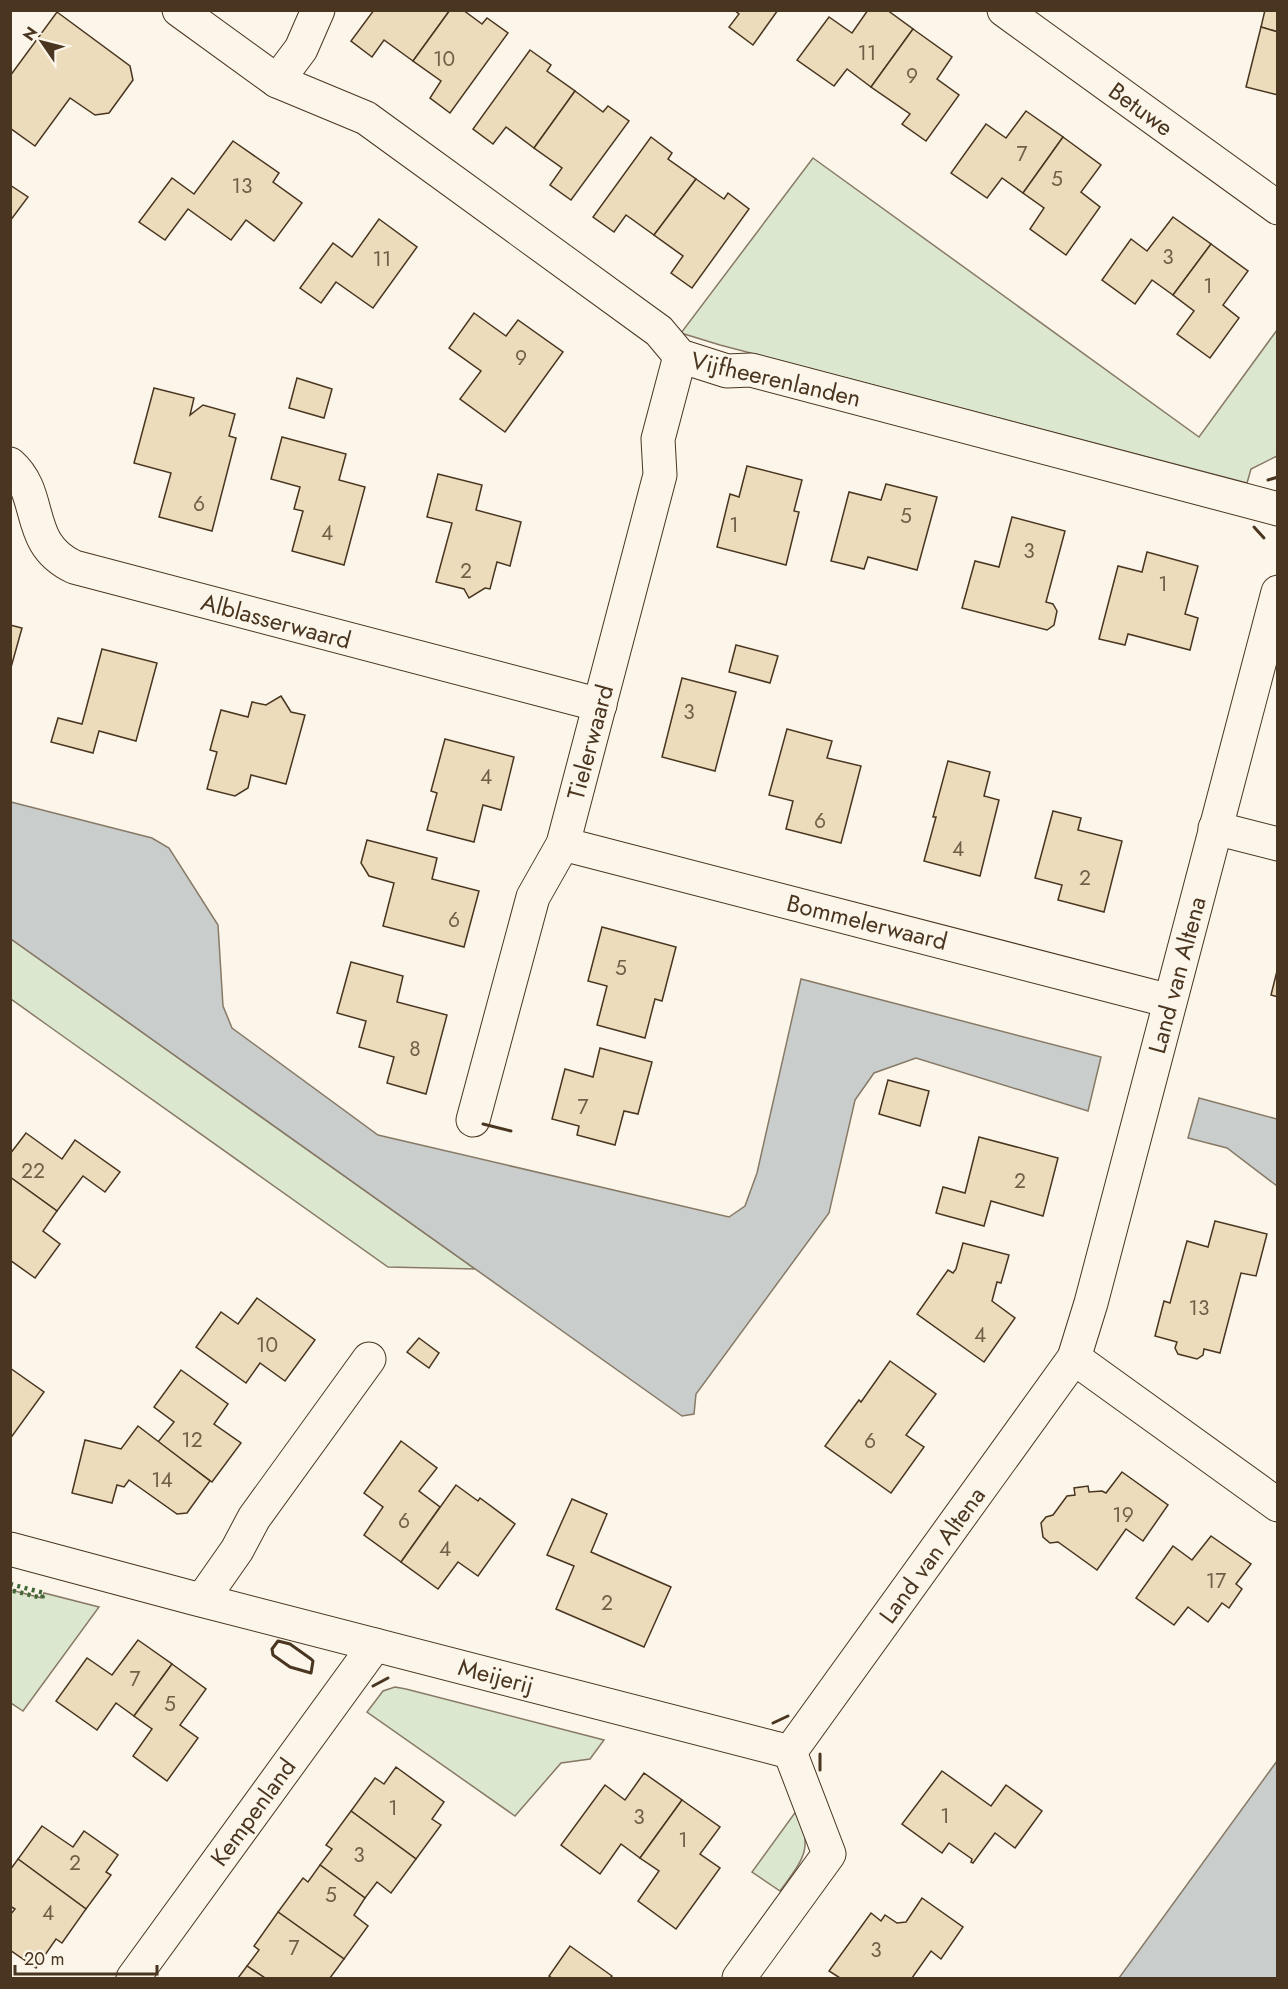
<svg xmlns="http://www.w3.org/2000/svg" width="1288" height="1989" font-family="Jost,sans-serif">
<rect width="100%" height="100%" fill="#fbf6e9"/>
<g fill="#dce7d0" stroke="#887966" stroke-width="1.5">
<path d="M813,158L1199,437L1277,330V456L1251,469L1247,483L720,345L681,333Z"/>
<path d="M11,939L475,1269L388,1267L50,1027L11,999Z"/>
<path d="M11,1590L42,1598L44,1593L99,1607L23,1711L11,1703Z"/>
<path d="M395,1687L406,1689L604,1740L590,1759L561,1763L515,1816L367,1712L383,1691Z"/>
<path d="M797,1810C814,1850 803,1859 780,1891L752,1872Z"/>
</g>
<g fill="#c9cecd" stroke="#887966" stroke-width="1.5">
<path d="M11,802L152,838L169,848L218,925L223,1006L232,1028L378,1135L729,1217L745,1206L757,1173L801,979L1101,1057L1088,1111L916,1058L874,1073L855,1100L829,1213L696,1394L694,1414L682,1416L11,939Z"/>
<path d="M1199,1098L1277,1119V1186L1227,1148L1188,1138Z"/>
<path d="M1277,1761V1978H1119Z"/>
</g>
<g fill="#ecdcbc" stroke="#4a3520" stroke-width="1.5">
<path d="M374,10H450L413,61L384,40L372,57L351,41Z"/>
<path d="M450,10H463L482,24L487,18L508,33L450,113L430,98L441,81L413,61Z"/>
<path d="M734,10H778L753,45L729,27L739,14Z"/>
<path d="M868,10H887L913,29L871,87L847,69L834,86L797,60L829,17L852,33Z"/>
<path d="M1265,10H1278V32L1261,27Z"/>
<path d="M57,12L130,66L133,80L109,113L95,115L70,98L35,146L10,128V76Z"/>
<path d="M1261,27L1278,32V95L1246,87Z"/>
<path d="M913,29L952,57L937,79L959,95L926,141L902,124L910,114L871,87Z"/>
<path d="M530,50L551,65L547,71L575,91L534,148L506,127L493,144L473,129Z"/>
<path d="M575,91L603,112L608,106L629,121L571,200L550,185L562,168L534,148Z"/>
<path d="M1026,111L1063,137L1023,193L1002,178L987,198L951,173L986,124L1006,138Z"/>
<path d="M651,137L672,153L668,159L696,179L654,235L626,215L614,232L593,217Z"/>
<path d="M1063,137L1101,165L1081,192L1100,207L1066,255L1030,229L1044,208L1023,193Z"/>
<path d="M233,141L279,173L273,182L302,203L274,241L246,220L231,240L188,209L165,240L139,222L172,178L194,194Z"/>
<path d="M696,179L724,199L728,193L749,209L692,288L671,273L683,256L654,235Z"/>
<path d="M10,185L28,197L10,221Z"/>
<path d="M1173,217L1211,244L1173,295L1152,280L1135,304L1102,280L1131,239L1147,251Z"/>
<path d="M379,219L417,247L373,308L336,282L321,303L300,288L333,243L352,257Z"/>
<path d="M1211,244L1248,271L1223,305L1239,318L1210,358L1177,334L1194,311L1173,295Z"/>
<path d="M474,313L506,336L518,320L563,352L505,432L460,399L481,371L449,348Z"/>
<path d="M297,378L332,389L324,418L289,408Z"/>
<path d="M154,388L194,398L190,415L203,405L235,414L229,436L236,438L212,531L159,517L171,473L134,463Z"/>
<path d="M282,437L346,454L339,480L365,487L344,565L292,551L303,511L294,509L300,487L271,479Z"/>
<path d="M747,466L802,480L794,511L799,512L786,565L717,547L730,494L739,497Z"/>
<path d="M438,474L482,485L476,510L521,522L510,566L497,562L490,589L485,588L469,598L464,589L436,582L452,523L427,517Z"/>
<path d="M886,484L937,497L917,570L868,557L864,569L831,561L849,492L881,500Z"/>
<path d="M1012,517L1065,531L1046,602L1053,604L1057,611L1054,625L1047,630L962,608L975,561L999,567Z"/>
<path d="M1147,552L1198,566L1185,614L1198,618L1190,650L1128,634L1125,645L1099,639L1118,566L1142,572Z"/>
<path d="M10,625L22,628L10,671Z"/>
<path d="M736,645L778,656L770,683L729,672Z"/>
<path d="M102,649L157,663L136,741L99,731L93,753L51,742L58,718L82,724Z"/>
<path d="M682,678L736,692L715,771L662,757Z"/>
<path d="M281,696L291,712L305,715L286,784L251,775L248,788L235,796L207,789L217,752L210,750L221,710L248,717L252,702L266,705Z"/>
<path d="M787,729L832,741L827,758L861,766L841,843L786,829L793,801L769,795Z"/>
<path d="M445,739L514,757L501,810L483,805L474,842L427,830L437,793L431,791Z"/>
<path d="M948,761L990,772L984,796L999,800L980,876L924,861L936,817H933Z"/>
<path d="M1053,811L1081,818L1078,830L1122,841L1104,912L1058,900L1062,885L1035,878Z"/>
<path d="M367,840L437,858L432,879L479,891L464,947L383,926L394,883L369,876L361,863Z"/>
<path d="M602,927L676,947L662,1001L655,999L645,1038L597,1025L607,986L588,981Z"/>
<path d="M351,962L403,976L397,1002L447,1015L426,1094L387,1083L394,1057L359,1047L366,1021L337,1013Z"/>
<path d="M1278,967V997L1271,995Z"/>
<path d="M600,1048L652,1062L638,1114L624,1111L615,1145L577,1135L579,1126L552,1119L565,1069L593,1077Z"/>
<path d="M888,1080L929,1091L920,1126L879,1114Z"/>
<path d="M26,1133L62,1159L75,1140L120,1172L105,1192L83,1176L57,1211L10,1177V1154Z"/>
<path d="M979,1137L1058,1158L1043,1216L991,1201L984,1226L936,1213L943,1187L965,1193Z"/>
<path d="M10,1177L57,1211L43,1231L60,1244L35,1278L10,1260Z"/>
<path d="M1215,1221L1267,1234L1256,1276L1241,1273L1220,1353L1204,1349L1203,1355L1197,1359L1178,1354L1175,1348L1177,1342L1155,1336L1164,1301L1170,1303L1187,1241L1208,1247Z"/>
<path d="M963,1243L1009,1255L1001,1283L997,1282L992,1301L1015,1318L984,1362L917,1314L948,1270L953,1273L956,1269Z"/>
<path d="M257,1298L315,1340L285,1381L260,1363L246,1383L196,1347L221,1312L238,1324Z"/>
<path d="M419,1338L439,1353L429,1368L407,1352Z"/>
<path d="M890,1361L936,1394L906,1435L924,1447L891,1493L825,1446L859,1400L861,1402Z"/>
<path d="M10,1368L44,1392L10,1439Z"/>
<path d="M181,1370L228,1404L214,1424L241,1443L212,1482L158,1442L174,1422L154,1407Z"/>
<path d="M138,1426L210,1481L187,1513L177,1514L129,1480L124,1487L117,1485L112,1503L72,1493L85,1440L121,1449Z"/>
<path d="M401,1441L437,1468L419,1491L440,1507L401,1562L364,1535L383,1507L364,1493Z"/>
<path d="M1122,1472L1168,1505L1143,1541L1126,1529L1097,1570L1058,1542L1050,1543L1043,1537L1041,1523L1046,1517L1053,1515L1067,1496L1075,1495L1074,1488L1088,1486L1089,1492L1102,1491L1106,1493Z"/>
<path d="M456,1485L478,1501L480,1498L515,1524L478,1576L458,1562L438,1589L401,1562Z"/>
<path d="M572,1499L607,1514L591,1552L671,1587L644,1647L556,1609L574,1566L547,1555Z"/>
<path d="M1211,1536L1251,1564L1236,1584L1242,1589L1229,1608L1222,1603L1208,1622L1188,1607L1174,1625L1136,1598L1173,1546L1192,1560Z"/>
<path d="M138,1640L172,1664L134,1716L116,1703L97,1730L56,1701L87,1658L112,1675Z"/>
<path d="M172,1664L206,1689L180,1725L198,1738L167,1781L133,1756L152,1729L134,1716Z"/>
<path d="M396,1767L444,1802L432,1819L441,1825L416,1859L351,1811L375,1778L384,1784Z"/>
<path d="M942,1771L991,1806L1006,1785L1042,1811L1015,1848L995,1833L973,1863L971,1862L972,1859L949,1843L942,1853L902,1824Z"/>
<path d="M644,1773L682,1800L640,1858L621,1844L600,1874L561,1845L605,1785L625,1800Z"/>
<path d="M682,1800L720,1827L700,1854L720,1868L676,1929L638,1901L659,1871L640,1858Z"/>
<path d="M351,1811L416,1859L391,1893L377,1882L365,1898L320,1865L332,1849L326,1845Z"/>
<path d="M42,1826L73,1847L84,1831L118,1855L106,1872L111,1875L86,1909L18,1859Z"/>
<path d="M18,1859L86,1909L62,1943L56,1939L36,1968L10,1950V1915L15,1909L10,1906V1870Z"/>
<path d="M320,1865L365,1898L354,1915L368,1926L344,1959L278,1912L303,1878L308,1882Z"/>
<path d="M922,1898L963,1927L941,1959L931,1951L912,1978H840L829,1971L871,1913L881,1921L885,1915L897,1923L906,1922Z"/>
<path d="M278,1912L344,1959L330,1978H265L247,1966L259,1950L254,1946Z"/>
<path d="M570,1946L612,1976L610,1978H552L549,1976Z"/>
<path d="M247,1966L265,1978H238Z"/>
</g>
<g fill="none" stroke-linecap="round" stroke-linejoin="round">
<defs>
<g id="minor">
<path d="M179,10L277,81L366,118L659,331L680,356L727,371L751,370L1278,509"/>
<path d="M1004,10L1278,208"/>
<path d="M277,81L301,49L318,10"/>
<path d="M10,464C45,495 23,543 74,567L600,705"/>
<path d="M1215,828L1278,844"/>
<path d="M563,844L1170,1001"/>
<path d="M473,1120L533,897L563,844L660,475L658,439L680,356"/>
<path d="M1074,1358L1278,1505"/>
<path d="M10,1549L193,1598L790,1752"/>
<path d="M202,1600L237,1550L254,1518L369,1359"/>
<path d="M790,1752L1074,1358L1091,1303L1278,592"/>
<path d="M133,1978L375,1645"/>
<path d="M739,1978L829,1854L790,1752"/>
</g>
</defs>
<use href="#minor" stroke="#4a3520" stroke-width="35"/>
<use href="#minor" stroke="#fbf6e9" stroke-width="33"/>
<path stroke="#436837" stroke-width="4.5" stroke-dasharray="3 4.5" stroke-linecap="butt" d="M10,1584L44,1593L42,1598L10,1590"/>
<g stroke="#4a3520" stroke-width="3">
<path d="M1268,480L1278,477"/>
<path d="M1254,527L1264,538"/>
<path d="M483,1124L511,1131"/>
<path d="M278,1641L290,1644L311,1659L313,1661L311,1673L290,1667L273,1655L272,1649Z"/>
<path d="M373,1686L388,1678"/>
<path d="M773,1723L788,1716"/>
<path d="M820,1770V1754"/>
</g>
</g>
<g text-anchor="middle" dominant-baseline="central" stroke-width="4.5" stroke-linejoin="round" paint-order="stroke">
<g font-size="21" fill="#725f47">
<text x="867" y="53">11</text>
<text x="444" y="59">10</text>
<text x="912" y="76">9</text>
<text x="1022" y="154">7</text>
<text x="1057" y="179">5</text>
<text x="242" y="186">13</text>
<text x="1168" y="257">3</text>
<text x="382" y="259">11</text>
<text x="1208" y="286">1</text>
<text x="521" y="358">9</text>
<text x="199" y="504">6</text>
<text x="906" y="516">5</text>
<text x="734" y="525">1</text>
<text x="327" y="533">4</text>
<text x="1029" y="551">3</text>
<text x="466" y="571">2</text>
<text x="1163" y="584">1</text>
<text x="689" y="712">3</text>
<text x="486" y="777">4</text>
<text x="820" y="821">6</text>
<text x="958" y="849">4</text>
<text x="1085" y="878">2</text>
<text x="454" y="920">6</text>
<text x="621" y="968">5</text>
<text x="415" y="1049">8</text>
<text x="583" y="1107">7</text>
<text x="33" y="1171">22</text>
<text x="1020" y="1181">2</text>
<text x="1199" y="1308">13</text>
<text x="980" y="1335">4</text>
<text x="267" y="1345">10</text>
<text x="192" y="1440">12</text>
<text x="870" y="1441">6</text>
<text x="162" y="1480">14</text>
<text x="1123" y="1515">19</text>
<text x="404" y="1521">6</text>
<text x="445" y="1549">4</text>
<text x="1216" y="1581">17</text>
<text x="607" y="1603">2</text>
<text x="135" y="1679">7</text>
<text x="170" y="1704">5</text>
<text x="393" y="1808">1</text>
<text x="945" y="1816">1</text>
<text x="639" y="1817">3</text>
<text x="683" y="1840">1</text>
<text x="359" y="1855">3</text>
<text x="75" y="1863">2</text>
<text x="331" y="1895">5</text>
<text x="48" y="1913">4</text>
<text x="294" y="1948">7</text>
<text x="876" y="1950">3</text>
</g>
<g font-size="24" fill="#4a3520" stroke="#fbf6e9">
<text transform="translate(1141 109) rotate(36)">Betuwe</text>
<text transform="translate(776 379) rotate(13)">Vijfheerenlanden</text>
<text transform="translate(276 621) rotate(15)">Alblasserwaard</text>
<text transform="translate(590 742) rotate(-75)">Tielerwaard</text>
<text transform="translate(867 922) rotate(14)">Bommelerwaard</text>
<text transform="translate(1177 975) rotate(-75)">Land van Altena</text>
<text transform="translate(932 1555) rotate(-54)">Land van Altena</text>
<text transform="translate(496 1676) rotate(15)">Meijerij</text>
<text transform="translate(253 1812) rotate(-54)">Kempenland</text>
</g>
</g>
<rect width="1288" height="1989" fill="none" stroke="#4a3520" stroke-width="24"/>
<g transform="translate(42 42) rotate(305)" stroke="#fbf6e9" stroke-width="4.5" paint-order="stroke">
<path d="M0-4.5L10 22L0 15L-10 22Z" fill="#4a3520"/>
<text y="-9" font-size="16" font-weight="bold" text-anchor="middle" fill="#4a3520">N</text>
</g>
<path d="M15 1965v9h142v-9" fill="none" stroke="#4a3520" stroke-width="3"/>
<text x="24" y="1965" font-size="18" fill="#4a3520" stroke="#fbf6e9" stroke-width="4.5" paint-order="stroke">20 m</text>
</svg>
